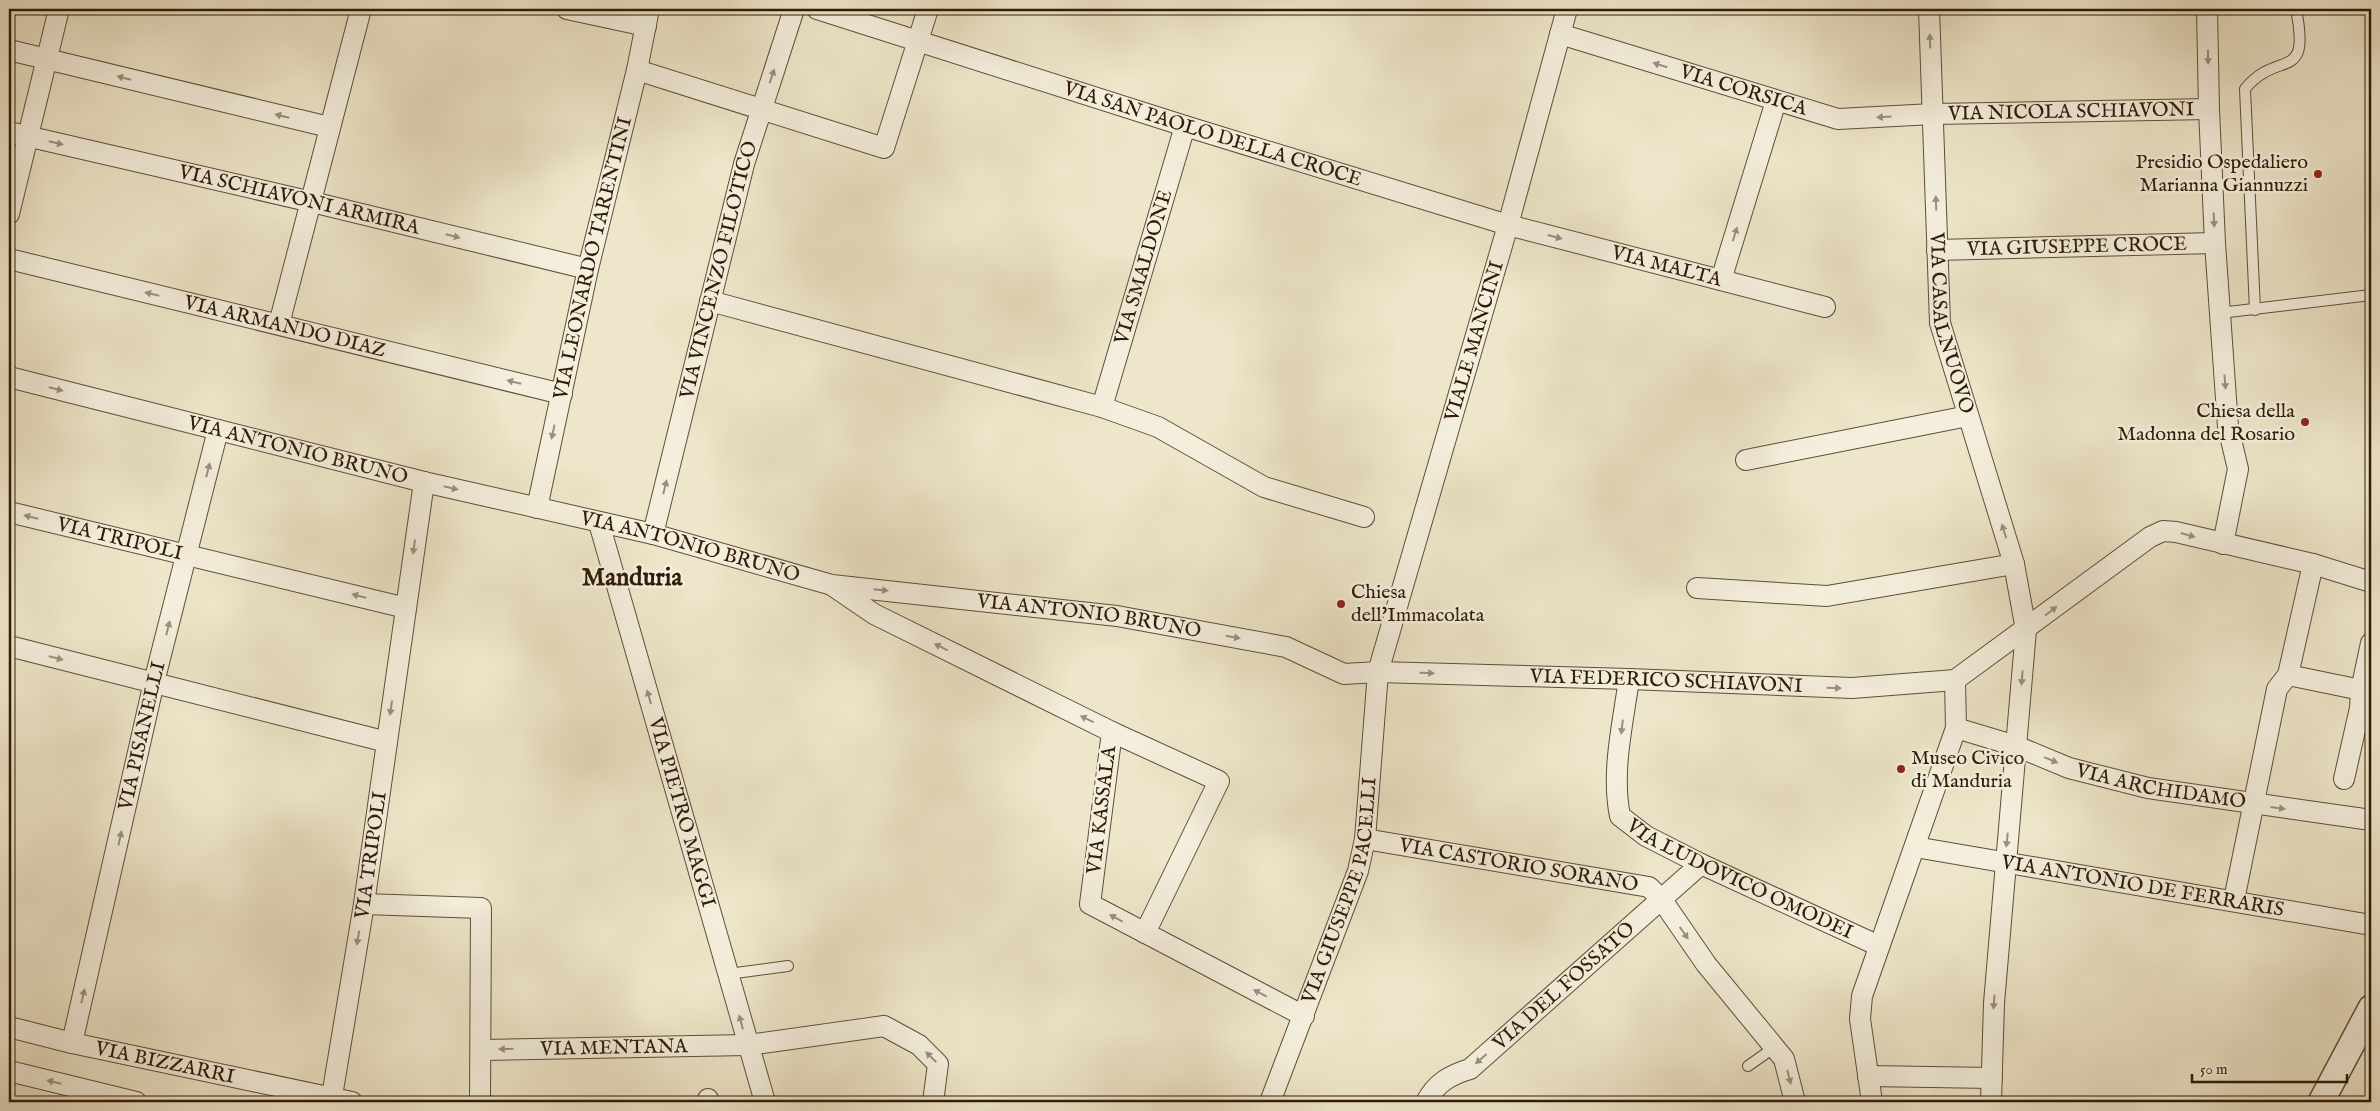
<svg xmlns="http://www.w3.org/2000/svg" width="2380" height="1111" font-family="'IM FELL English',serif">
<rect width="100%" height="100%" fill="#eee6ca"/>
<filter id="stains"><feTurbulence type="fractalNoise" baseFrequency=".004" numOctaves="4"/><feColorMatrix values="0 0 0 0 .2 0 0 0 0 .09 0 0 0 0 .02 0 0 0 .5 -.17"/></filter>
<radialGradient id="worn" r=".72"><stop offset=".6" stop-color="#630" stop-opacity="0"/><stop offset="1" stop-color="#630" stop-opacity=".3"/></radialGradient>
<g fill="none" stroke-linecap="round" stroke-linejoin="round">
<defs>
<g id="service">
<path d="M2255,310L2245,89C2278,48 2311,85 2296,9"/>
<path d="M2220,313L2371,295"/>
<path d="M728,974L788,966"/>
<path d="M1748,1066L1775,1047"/>
</g>
<g id="minor">
<path d="M567,9L646,26"/>
<path id="s1" d="M817,9L1185,126L1508,225L1825,307"/>
<path id="s2" d="M1929,9L1940,323L2014,564L2026,630L1994,1003L1991,1102"/>
<path d="M2207,9L2209,109L2215,243L2228,427L2238,469L2223,544"/>
<path id="s3" d="M1560,34L1838,119L1933,114L2209,109"/>
<path d="M9,50L329,127"/>
<path d="M637,70L884,148L928,9"/>
<path id="s4" d="M9,132L312,202L588,269"/>
<path d="M9,214L59,9"/>
<path id="s5" d="M1937,250L2215,243"/>
<path id="s6" d="M9,259L562,394"/>
<path d="M1721,280L1776,101"/>
<path d="M710,301L1102,407L1158,427L1264,487L1364,517"/>
<path d="M279,324L361,9"/>
<path id="s7" d="M9,377L424,482L653,534L832,585L1117,616L1286,647L1344,674L1378,672L1629,679L1852,688L1955,680"/>
<path id="s8" d="M1102,407L1185,126"/>
<path d="M1746,460L1968,416"/>
<path id="s9" d="M537,508L588,269L637,70L649,9"/>
<path id="s10" d="M9,512L406,608"/>
<path id="s11" d="M599,523L765,1102"/>
<path id="s12" d="M653,534L744,164L794,9"/>
<path d="M833,586L874,614L1112,732L1090,904L1304,1016"/>
<path d="M1697,588L1827,596L2014,564"/>
<path d="M9,646L387,742"/>
<path d="M2288,675L2361,690L2371,643"/>
<path id="s13" d="M1629,679C1623,723 1611,772 1620,816L1646,836L1701,864L1879,946"/>
<path d="M1955,680L2150,537L2163,531L2176,532L2313,564L2371,582"/>
<path id="s14" d="M1956,728L2016,746L2069,768L2148,788L2371,820"/>
<path d="M1112,732L1219,781L1145,933"/>
<path d="M2344,779L2360,708L2361,690"/>
<path id="s15" d="M1365,839L1649,887L1662,900L1706,964L1784,1059L1795,1102"/>
<path id="s16" d="M1915,847L2371,925"/>
<path d="M2234,900L2277,689L2288,675L2313,564"/>
<path d="M364,904L481,908L480,1102"/>
<path id="s17" d="M9,1027L72,1043L352,1102"/>
<path id="s18" d="M72,1043L154,682L218,430"/>
<path id="s19" d="M482,1050L748,1045L884,1026L919,1045L938,1064L933,1102"/>
<path d="M9,1071L136,1102"/>
<path d="M1868,1076L1992,1078"/>
<path d="M708,1099V1102"/>
<path id="s20" d="M331,1102L364,904L424,482"/>
<path id="s21" d="M1270,1102L1358,871L1365,839L1378,672L1508,225L1567,9"/>
<path id="s22" d="M1426,1102C1436,1083 1450,1075 1470,1069L1701,864"/>
<path d="M1872,1102L1860,1019L1862,996L1956,728L1955,680"/>
</g>
<path id="tertiary" d="M2321,1102L2371,1008"/>
</defs>
<use href="#service" stroke="#5f4e38" stroke-width="12"/>
<use href="#minor" stroke="#5f4e38" stroke-width="22"/>
<use href="#tertiary" stroke="#5f4e38" stroke-width="28"/>
<use href="#service" stroke="#f4efdd" stroke-width="10"/>
<use href="#minor" stroke="#f4efdd" stroke-width="20"/>
<use href="#tertiary" stroke="#f4efdd" stroke-width="25"/>
</g>
<defs><path id="oneway-solid" d="M-6-.8H1V-3.2L6.5 0L1 3.2V.8H-6Z" transform="scale(1.25)"/></defs>
<g fill="#9b907d">
<use href="#oneway-solid" transform="translate(1930 41) rotate(-92)"/>
<use href="#oneway-solid" transform="translate(2208 57) rotate(89)"/>
<use href="#oneway-solid" transform="translate(1660 65) rotate(-163)"/>
<use href="#oneway-solid" transform="translate(772 76) rotate(-71)"/>
<use href="#oneway-solid" transform="translate(124 78) rotate(-166)"/>
<use href="#oneway-solid" transform="translate(282 116) rotate(-166)"/>
<use href="#oneway-solid" transform="translate(1884 117) rotate(177)"/>
<use href="#oneway-solid" transform="translate(56 143) rotate(13)"/>
<use href="#oneway-solid" transform="translate(1936 203) rotate(-92)"/>
<use href="#oneway-solid" transform="translate(2214 220) rotate(87)"/>
<use href="#oneway-solid" transform="translate(1735 234) rotate(-73)"/>
<use href="#oneway-solid" transform="translate(453 236) rotate(14)"/>
<use href="#oneway-solid" transform="translate(1555 237) rotate(15)"/>
<use href="#oneway-solid" transform="translate(152 294) rotate(-167)"/>
<use href="#oneway-solid" transform="translate(514 382) rotate(-166)"/>
<use href="#oneway-solid" transform="translate(2225 382) rotate(86)"/>
<use href="#oneway-solid" transform="translate(56 389) rotate(14)"/>
<use href="#oneway-solid" transform="translate(553 432) rotate(102)"/>
<use href="#oneway-solid" transform="translate(208 470) rotate(-76)"/>
<use href="#oneway-solid" transform="translate(665 487) rotate(-76)"/>
<use href="#oneway-solid" transform="translate(451 488) rotate(13)"/>
<use href="#oneway-solid" transform="translate(31 517) rotate(-166)"/>
<use href="#oneway-solid" transform="translate(2004 531) rotate(-107)"/>
<use href="#oneway-solid" transform="translate(2188 535) rotate(16)"/>
<use href="#oneway-solid" transform="translate(414 547) rotate(98)"/>
<use href="#oneway-solid" transform="translate(881 590) rotate(6)"/>
<use href="#oneway-solid" transform="translate(359 596) rotate(-166)"/>
<use href="#oneway-solid" transform="translate(2051 611) rotate(-37)"/>
<use href="#oneway-solid" transform="translate(168 628) rotate(-76)"/>
<use href="#oneway-solid" transform="translate(1233 637) rotate(10)"/>
<use href="#oneway-solid" transform="translate(941 647) rotate(-154)"/>
<use href="#oneway-solid" transform="translate(56 658) rotate(14)"/>
<use href="#oneway-solid" transform="translate(1427 673) rotate(2)"/>
<use href="#oneway-solid" transform="translate(2022 678) rotate(95)"/>
<use href="#oneway-solid" transform="translate(1834 688) rotate(2)"/>
<use href="#oneway-solid" transform="translate(649 697) rotate(-106)"/>
<use href="#oneway-solid" transform="translate(391 708) rotate(98)"/>
<use href="#oneway-solid" transform="translate(1087 719) rotate(-154)"/>
<use href="#oneway-solid" transform="translate(1622 727) rotate(97)"/>
<use href="#oneway-solid" transform="translate(2051 760) rotate(23)"/>
<use href="#oneway-solid" transform="translate(2278 808) rotate(7)"/>
<use href="#oneway-solid" transform="translate(120 838) rotate(-78)"/>
<use href="#oneway-solid" transform="translate(2007 840) rotate(96)"/>
<use href="#oneway-solid" transform="translate(1116 918) rotate(-152)"/>
<use href="#oneway-solid" transform="translate(1684 933) rotate(55)"/>
<use href="#oneway-solid" transform="translate(358 938) rotate(99)"/>
<use href="#oneway-solid" transform="translate(1260 993) rotate(-152)"/>
<use href="#oneway-solid" transform="translate(83 996) rotate(-77)"/>
<use href="#oneway-solid" transform="translate(1994 1002) rotate(94)"/>
<use href="#oneway-solid" transform="translate(741 1022) rotate(-105)"/>
<use href="#oneway-solid" transform="translate(506 1049) rotate(179)"/>
<use href="#oneway-solid" transform="translate(931 1057) rotate(-135)"/>
<use href="#oneway-solid" transform="translate(1481 1059) rotate(139)"/>
<use href="#oneway-solid" transform="translate(1789 1077) rotate(76)"/>
<use href="#oneway-solid" transform="translate(54 1082) rotate(-166)"/>
</g>
<g fill="#8f2418" stroke="#f4efdd" stroke-width="2">
<circle cx="2318" cy="174" r="5"/>
<circle cx="2305" cy="422" r="5"/>
<circle cx="1341" cy="604" r="5"/>
<circle cx="1901" cy="769" r="5"/>
</g>
<g text-anchor="middle" dominant-baseline="central" stroke-width="5" stroke-linejoin="round" paint-order="stroke">
<g font-size="20" fill="#2f1b08" stroke="#f4efdd">
<text stroke="none"><textPath href="#s3" startOffset="192">VIA CORSICA</textPath></text>
<text stroke="none"><textPath href="#s3" startOffset="524">VIA NICOLA SCHIAVONI</textPath></text>
<text stroke="none"><textPath href="#s1" startOffset="415">VIA SAN PAOLO DELLA CROCE</textPath></text>
<text stroke="none"><textPath href="#s4" startOffset="298">VIA SCHIAVONI ARMIRA</textPath></text>
<text stroke="none"><textPath href="#s5" startOffset="140">VIA GIUSEPPE CROCE</textPath></text>
<text stroke="none"><textPath href="#s9" startOffset="256">VIA LEONARDO TARENTINI</textPath></text>
<text stroke="none"><textPath href="#s1" startOffset="888">VIA MALTA</textPath></text>
<text stroke="none"><textPath href="#s8" startOffset="146">VIA SMALDONE</textPath></text>
<text stroke="none"><textPath href="#s12" startOffset="272">VIA VINCENZO FILOTICO</textPath></text>
<text stroke="none"><textPath href="#s2" startOffset="316">VIA CASALNUOVO</textPath></text>
<text stroke="none"><textPath href="#s6" startOffset="284">VIA ARMANDO DIAZ</textPath></text>
<text stroke="none"><textPath href="#s21" startOffset="792">VIALE MANCINI</textPath></text>
<text stroke="none"><textPath href="#s7" startOffset="298">VIA ANTONIO BRUNO</textPath></text>
<text stroke="none"><textPath href="#s10" startOffset="114">VIA TRIPOLI</textPath></text>
<text stroke="none"><textPath href="#s7" startOffset="702">VIA ANTONIO BRUNO</textPath></text>
<text stroke="none"><textPath href="#s7" startOffset="1108">VIA ANTONIO BRUNO</textPath></text>
<text stroke="none"><textPath href="#s7" startOffset="1694">VIA FEDERICO SCHIAVONI</textPath></text>
<text stroke="none"><textPath href="#s18" startOffset="315">VIA PISANELLI</textPath></text>
<text stroke="none"><textPath href="#s14" startOffset="214">VIA ARCHIDAMO</textPath></text>
<text transform="translate(1102 810) rotate(-83)">VIA KASSALA</text>
<text stroke="none"><textPath href="#s11" startOffset="301">VIA PIETRO MAGGI</textPath></text>
<text stroke="none"><textPath href="#s20" startOffset="250">VIA TRIPOLI</textPath></text>
<text stroke="none"><textPath href="#s15" startOffset="156">VIA CASTORIO SORANO</textPath></text>
<text stroke="none"><textPath href="#s13" startOffset="274">VIA LUDOVICO OMODEI</textPath></text>
<text stroke="none"><textPath href="#s16" startOffset="231">VIA ANTONIO DE FERRARIS</textPath></text>
<text stroke="none"><textPath href="#s21" startOffset="224">VIA GIUSEPPE PACELLI</textPath></text>
<text stroke="none"><textPath href="#s22" startOffset="182">VIA DEL FOSSATO</textPath></text>
<text stroke="none"><textPath href="#s19" startOffset="132">VIA MENTANA</textPath></text>
<text stroke="none"><textPath href="#s17" startOffset="160">VIA BIZZARRI</textPath></text>
</g>
<g font-size="20" fill="#2f1b08" stroke="#f4efdd" text-anchor="end">
<text x="2308" y="162">Presidio Ospedaliero<tspan x="2308" dy="23">Marianna Giannuzzi</tspan></text>
<text x="2295" y="411">Chiesa della<tspan x="2295" dy="23">Madonna del Rosario</tspan></text>
<text x="1351" y="592" text-anchor="start">Chiesa<tspan x="1351" dy="23">dell'Immacolata</tspan></text>
<text x="1911" y="758" text-anchor="start">Museo Civico<tspan x="1911" dy="23">di Manduria</tspan></text>
</g>
<g font-size="25" font-weight="bold" fill="#2f1b08" stroke="#f4efdd">
<text x="632" y="578">Manduria</text>
</g>
</g>
<rect width="2380" height="1111" fill="none" stroke="#eee6ca" stroke-width="30"/>
<rect x="10" y="10" width="2360" height="1091" fill="none" stroke="#2f1b08" stroke-width="2.5"/>
<rect x="15" y="15" width="2350" height="1081" fill="none" stroke="#2f1b08"/>
<path d="M2192 1074v8h155v-8" fill="none" stroke="#2f1b08" stroke-width="2.5"/>
<text x="2200" y="1074" font-size="15" fill="#2f1b08" stroke="#f4efdd" stroke-width="4" paint-order="stroke">50 m</text>
<rect width="100%" height="100%" filter="url(#stains)"/>
<rect width="100%" height="100%" fill="url(#worn)"/>
</svg>
